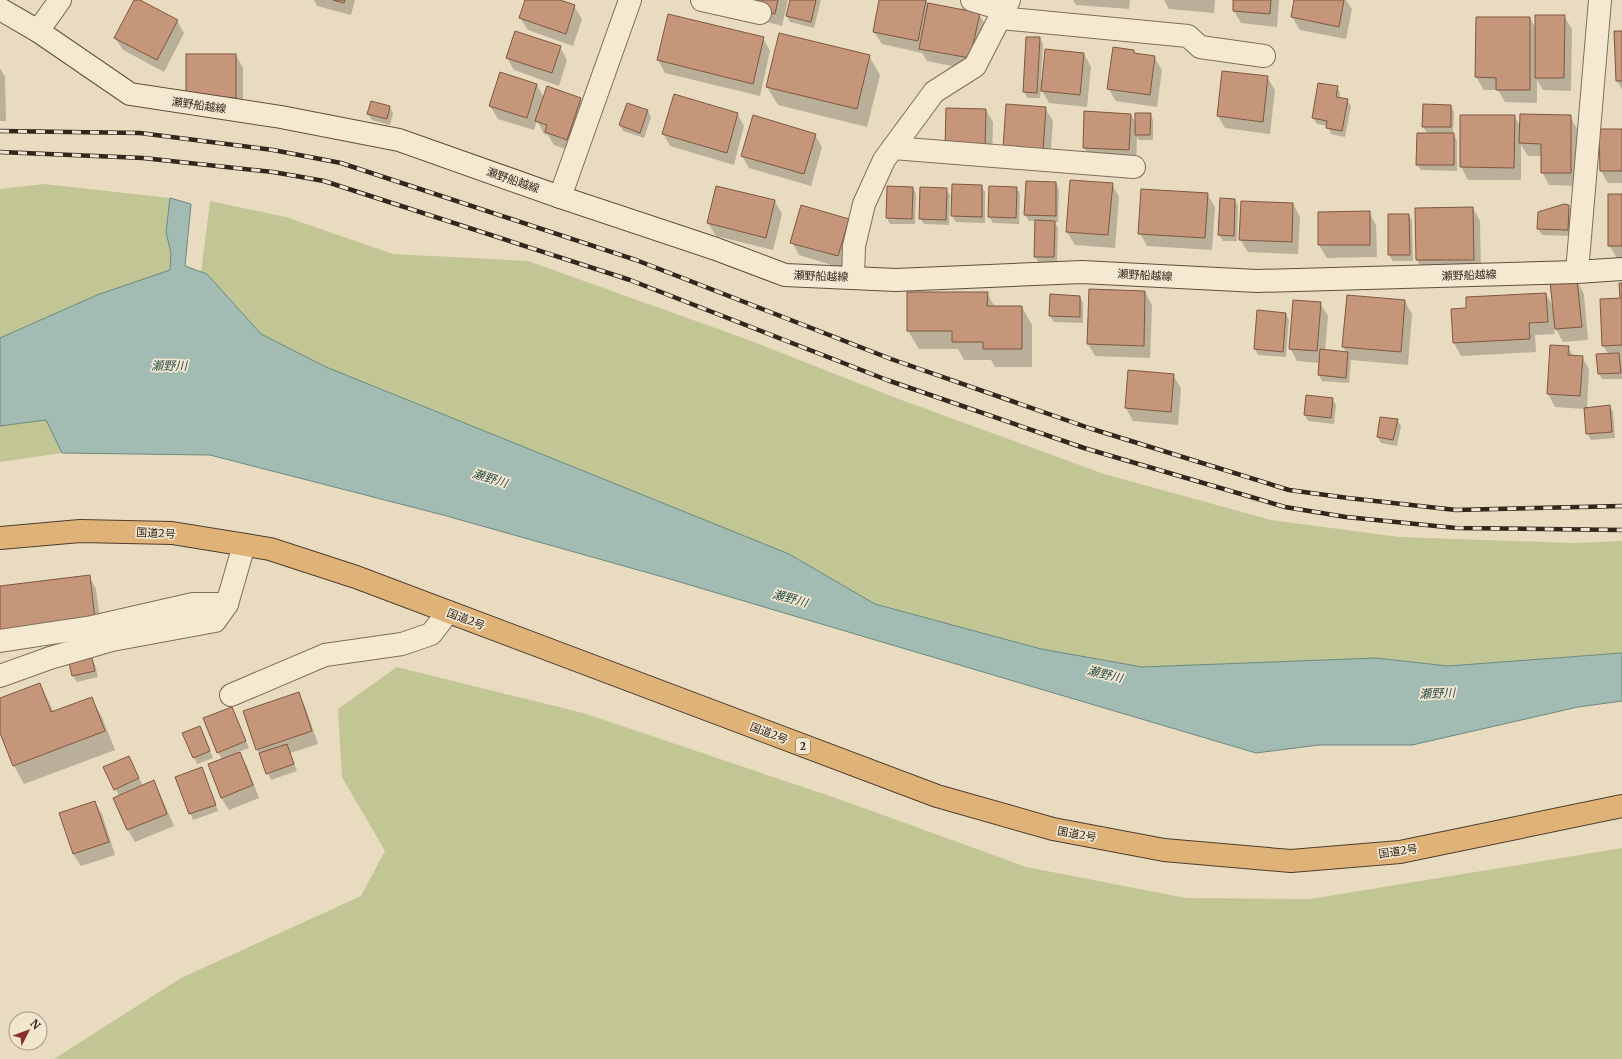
<svg xmlns="http://www.w3.org/2000/svg" width="1622" height="1059" font-family="Merriweather,'Noto Sans JP',serif">
<rect width="100%" height="100%" fill="#e9dbc0"/>
<g fill="#c2c695">
<path d="M44,184L170,198L166,232L171,253L170,270L97,295L0,338V189Z"/>
<path d="M210,201L286,217L393,254L528,261L746,339L896,398L1104,474L1271,520L1399,537L1573,543L1622,541V653L1448,666L1376,658L1142,667L1041,649L875,604L789,554L326,367L261,334L207,274L201,272Z"/>
<path d="M46,420L62,453L0,462V426Z"/>
<path d="M397,667L583,713L836,798L1026,867L1186,898L1310,899L1622,848V1059H54L181,978L361,896L385,851L342,777L338,709Z"/>
</g>
<path fill="#a2bcb3" stroke="#6b8980" d="M170,198L191,204L185,266L207,274L261,334L326,367L789,554L875,604L1041,649L1142,667L1376,658L1448,666L1622,653V701L1578,707L1412,745H1319L1256,753L663,577L443,515L210,455L62,453L46,420L0,426V338L97,295L170,270L171,253L166,232Z"/>
<g fill="#0003">
<path d="M135,0H138L177,21L184,33L164,72L123,50L115,38Z"/>
<path d="M314,0H355L351,15L317,6Z"/>
<path d="M526,0H557L574,6L582,19L573,46L528,30L520,18Z"/>
<path d="M749,0H788L782,26L755,19Z"/>
<path d="M791,0H821L814,28L790,22L787,16Z"/>
<path d="M880,0H926L929,4L979,14L986,26L977,71L927,61L922,53L882,44L874,32Z"/>
<path d="M1073,0H1130L1129,9L1076,5Z"/>
<path d="M1164,0H1215L1214,13L1169,9Z"/>
<path d="M1234,0H1279L1277,27L1241,23L1234,11Z"/>
<path d="M1295,0H1346L1352,9L1346,39L1300,30L1292,17Z"/>
<path d="M669,15L763,38L770,51L760,96L665,73L658,60Z"/>
<path d="M1564,16L1572,29L1571,91L1543,90L1537,80V103L1505,102L1498,90H1484L1476,77L1477,18H1530L1536,29Z"/>
<path d="M1622,32V90L1617,80Z"/>
<path d="M1040,38L1043,44L1041,79L1084,54L1091,67L1087,107L1049,103L1041,89L1040,98H1028L1024,92Z"/>
<path d="M560,47L567,60L559,86L514,70L507,58Z"/>
<path d="M1134,50L1136,55L1154,57L1162,70L1157,107L1116,101L1108,88Z"/>
<path d="M236,55L243,68V110H194Z"/>
<path d="M869,56L880,75L867,127L778,105L767,87Z"/>
<path d="M0,68L5,77L6,121H0Z"/>
<path d="M1267,77L1275,90L1270,134L1225,128L1218,116Z"/>
<path d="M537,85L544,98H580L587,111L574,152L554,145L548,135L544,134L537,121L534,130L498,119L490,106Z"/>
<path d="M1337,87L1340,93V99L1347,100L1351,106L1345,137L1331,134L1328,126L1317,124L1313,118Z"/>
<path d="M627,104L648,111L651,117L644,138L623,131L620,125Z"/>
<path d="M1451,106L1454,112L1453,133L1457,141V171L1421,170L1417,164L1428,134L1423,127Z"/>
<path d="M390,107L393,113L390,125L372,120L368,114Z"/>
<path d="M1045,108L1053,121L1050,163L1004,148Z"/>
<path d="M986,110L993,122L992,161L954,160Z"/>
<path d="M737,113L744,126L734,165L670,146L663,133Z"/>
<path d="M1150,114L1153,120V140H1139L1137,137L1136,163L1091,160L1084,147L1131,115L1136,123Z"/>
<path d="M1514,116L1521,127L1570,116L1577,129V186L1549,185L1542,172V156H1528L1521,145V180H1468L1461,167Z"/>
<path d="M1622,130V183H1608L1601,171Z"/>
<path d="M815,135L822,147L811,186L749,168L742,156Z"/>
<path d="M1026,182L1056,183L1059,190L1058,222H1055L1058,228L1057,263H1039L1035,257L1036,221H1029L1025,215Z"/>
<path d="M1112,184L1119,197L1115,248L1075,245L1067,232Z"/>
<path d="M981,186L985,192V223L956,222L952,216Z"/>
<path d="M913,188L916,194L915,224H890L887,218Z"/>
<path d="M1016,188L1020,194L1019,224L993,223L989,217Z"/>
<path d="M946,189L950,195L949,225L924,224L920,218Z"/>
<path d="M1207,194L1215,207L1212,250L1147,246L1140,233Z"/>
<path d="M1622,195V258H1617L1609,245Z"/>
<path d="M1235,200L1238,206L1237,241H1223L1219,235Z"/>
<path d="M775,201L782,214L773,250L716,236L708,223Z"/>
<path d="M1293,204L1300,217L1298,254L1248,252L1240,239Z"/>
<path d="M1568,206L1572,212L1571,236L1542,235L1538,229Z"/>
<path d="M1473,208L1480,221L1481,273H1424L1417,260L1416,209Z"/>
<path d="M1369,212L1376,225L1377,257L1327,258L1319,245Z"/>
<path d="M1409,215L1412,221L1413,261H1393L1389,255Z"/>
<path d="M848,220L855,233L845,269L799,255L792,242Z"/>
<path d="M1577,281L1584,294L1588,340L1563,342L1554,326L1555,334L1535,335L1536,352L1461,356L1454,343L1452,310L1467,309L1546,294L1554,308Z"/>
<path d="M1622,284V357H1621L1622,360V379H1602L1599,373L1608,354L1603,345L1621,299Z"/>
<path d="M1145,292L1152,305L1150,358L1095,356L1088,344Z"/>
<path d="M987,293L995,307H1022L1032,325V367H995L991,360H964L958,349H919L908,331Z"/>
<path d="M1080,297L1083,303V323L1054,322L1050,316Z"/>
<path d="M1405,301L1412,314L1408,365L1351,360L1349,383L1322,381L1319,375L1320,363L1297,361L1290,348L1320,303L1328,316L1325,351L1347,353L1343,347Z"/>
<path d="M1258,311L1286,314L1289,320L1286,357L1258,355L1255,349Z"/>
<path d="M1568,347L1573,356L1582,357L1589,369L1587,409L1610,406L1613,412L1615,438L1591,440L1587,433L1585,409L1555,407L1548,394Z"/>
<path d="M1129,371L1173,375L1181,388L1178,425L1133,421L1126,408Z"/>
<path d="M1307,396L1332,399L1336,405L1334,424L1308,421L1305,415Z"/>
<path d="M1381,418L1397,420L1401,426L1397,446L1381,443L1378,437Z"/>
<path d="M89,576L96,589L102,633L0,628V587Z"/>
<path d="M92,659L95,665L98,677L77,682L73,676L70,663Z"/>
<path d="M40,684L54,712L91,698L102,717L115,750L24,784L14,766L0,730V699Z"/>
<path d="M298,693L305,706L318,744L290,753L297,771L271,780L257,749Z"/>
<path d="M232,708L249,748L238,752L247,766L259,798L229,810L221,798L222,760L218,752Z"/>
<path d="M203,733L213,758L197,764L184,734Z"/>
<path d="M129,757L143,786L153,782L160,794L174,826L135,842L128,830L114,798L119,796L105,768Z"/>
<path d="M202,769L218,811L193,820L176,778Z"/>
<path d="M94,802L102,814L115,855L81,866L73,854Z"/>
</g>
<g fill="#c59679" stroke="#7e5741">
<path d="M134,0H140L178,20L157,60L114,38Z"/>
<path d="M333,0H345L344,3Z"/>
<path d="M525,0H560L575,5L566,34L519,18Z"/>
<path d="M748,0H778L775,14L746,7Z"/>
<path d="M790,0H816L811,22L786,16Z"/>
<path d="M879,0H926L918,41L873,32Z"/>
<path d="M1233,0H1271L1270,14L1233,11Z"/>
<path d="M1294,0H1344L1339,27L1291,17Z"/>
<path d="M928,3L980,13L970,58L919,49Z"/>
<path d="M668,14L764,37L753,84L657,60Z"/>
<path d="M1535,15H1565L1564,78H1535Z"/>
<path d="M1476,17H1530V90H1496V78L1475,77Z"/>
<path d="M515,31L561,46L552,73L506,58Z"/>
<path d="M1614,31H1622V81H1616Z"/>
<path d="M779,33L870,55L857,109L766,87Z"/>
<path d="M1026,37H1040L1037,93L1023,92Z"/>
<path d="M1113,47L1134,50V53L1155,56L1150,95L1107,89Z"/>
<path d="M1045,49L1084,53L1080,95L1041,91Z"/>
<rect x="186" y="54" width="50" height="44"/>
<path d="M1222,71L1268,76L1263,122L1217,116Z"/>
<path d="M500,72L537,84L527,118L489,106Z"/>
<path d="M1318,83L1338,86L1336,97L1348,99L1342,131L1326,128L1327,121L1312,118Z"/>
<path d="M547,86L581,98L567,140L545,132L547,125L535,121Z"/>
<path d="M674,94L738,113L727,153L662,134Z"/>
<path d="M371,101L390,106L387,119L367,114Z"/>
<path d="M627,103L648,110L640,133L619,125Z"/>
<path d="M1006,104L1046,107L1043,151L1003,148Z"/>
<path d="M1423,104L1451,105V127H1422Z"/>
<path d="M946,108L986,109L985,149L945,148Z"/>
<path d="M1084,111L1131,114L1129,150L1083,148Z"/>
<path d="M1135,113H1151L1150,135H1135Z"/>
<path d="M1520,114L1571,115V173H1541V144L1519,143Z"/>
<path d="M753,115L816,134L804,174L741,156Z"/>
<path d="M1460,115H1515L1514,168L1460,167Z"/>
<path d="M1599,129H1622V171H1600Z"/>
<path d="M1417,133H1454V165H1416Z"/>
<path d="M1070,180L1113,183L1108,235L1066,232Z"/>
<path d="M1026,181L1056,182V216L1024,215Z"/>
<path d="M952,184L982,185V217L951,216Z"/>
<path d="M716,186L775,200L766,238L707,223Z"/>
<path d="M887,186L913,187L912,219L886,218Z"/>
<path d="M989,186L1017,187L1016,218L988,217Z"/>
<path d="M920,187L947,188L946,220L919,219Z"/>
<path d="M1141,189L1208,193L1205,238L1138,234Z"/>
<rect x="1608" y="194" width="14" height="52"/>
<path d="M1220,198L1235,199L1234,236L1218,235Z"/>
<path d="M1241,201L1293,203L1292,242L1239,240Z"/>
<path d="M1564,204L1569,205L1568,230L1537,229L1538,212Z"/>
<path d="M801,205L849,219L838,256L790,243Z"/>
<path d="M1473,207L1474,260H1416L1415,208Z"/>
<path d="M1370,211V245H1318V212Z"/>
<path d="M1388,214H1409L1410,255H1388Z"/>
<path d="M1035,220L1055,221L1054,257H1034Z"/>
<path d="M1577,280L1582,327L1555,329L1550,282Z"/>
<path d="M1619,283H1622V345L1602,346L1600,299L1620,298Z"/>
<path d="M1089,289L1145,291L1144,346L1087,344Z"/>
<path d="M907,292H988L987,306H1022V349H983V342H952V331H907Z"/>
<path d="M1546,293L1548,322L1529,323L1530,339L1453,343L1451,309L1466,308V297Z"/>
<path d="M1050,294L1080,296V317L1049,316Z"/>
<path d="M1347,295L1405,300L1401,352L1342,347Z"/>
<path d="M1293,300L1321,302L1317,351L1289,349Z"/>
<path d="M1257,310L1286,313L1283,352L1254,349Z"/>
<path d="M1550,345L1569,346L1568,355L1583,356L1580,396L1547,394Z"/>
<path d="M1320,349L1348,352L1346,378L1318,375Z"/>
<path d="M1619,353L1621,373L1598,374L1596,354Z"/>
<path d="M1128,370L1174,374L1171,412L1125,408Z"/>
<path d="M1306,395L1333,398L1331,418L1304,415Z"/>
<path d="M1610,405L1612,432L1586,434L1584,408Z"/>
<path d="M1380,417L1398,419L1393,440L1377,437Z"/>
<path d="M90,575L95,620L0,631V586Z"/>
<path d="M92,658L95,671L72,676L69,663Z"/>
<path d="M40,683L51,712L92,697L105,731L13,766L0,733V698Z"/>
<path d="M299,692L312,731L256,750L243,711Z"/>
<path d="M232,707L246,741L217,753L203,718Z"/>
<path d="M200,726L210,751L193,758L182,733Z"/>
<path d="M287,744L294,764L266,774L259,753Z"/>
<path d="M240,752L253,785L221,798L208,764Z"/>
<path d="M129,756L139,778L114,790L103,767Z"/>
<path d="M202,767L216,805L189,814L175,777Z"/>
<path d="M154,780L167,814L127,830L113,798Z"/>
<path d="M95,801L109,842L73,854L59,813Z"/>
</g>
<g fill="none" stroke-linecap="round" stroke-linejoin="round">
<defs>
<g id="minor">
<path d="M702,0L760,13"/>
<path d="M972,0L1005,10"/>
<path d="M1001,18L1188,36L1200,47L1264,56"/>
<path d="M38,31L60,0"/>
<path d="M893,148L1134,167"/>
<path d="M560,197L630,0"/>
<path d="M1577,272L1600,0"/>
<path d="M853,278L854,246L864,204L884,160L934,92L975,66L1009,0"/>
<path d="M0,641L92,627L193,604H227"/>
<path d="M0,676L50,658L112,640L215,621L227,604L244,545"/>
<path d="M231,695L325,655L402,644L431,634L448,612"/>
</g>
<path id="secondary" d="M0,9L38,31L130,94L281,117L399,140L560,197L716,249L785,275L896,280L1082,272L1257,281L1577,272L1622,269"/>
<path id="trunk" d="M0,538L80,531L172,533L270,549L356,577L937,796L1053,829L1164,850L1291,861L1400,852L1622,806"/>
</defs>
<use href="#minor" stroke="#816d5a" stroke-width="24"/>
<use href="#secondary" stroke="#634e3d" stroke-width="24"/>
<use href="#trunk" stroke="#4f3c2e" stroke-width="24"/>
<use href="#minor" stroke="#f5e9d2" stroke-width="22"/>
<use href="#secondary" stroke="#f5e9d2" stroke-width="22"/>
<use href="#trunk" stroke="#dfb378" stroke-width="22"/>
<defs>
<g id="rail">
<path d="M0,131L140,133L273,150L341,163L636,260L891,359L1089,428L1289,490L1348,498L1456,510L1622,506"/>
<path d="M0,152L143,158L273,172L324,181L630,280L887,380L1084,448L1285,507L1346,517L1456,528L1622,530"/>
</g>
</defs>
<use href="#rail" stroke="#32261d" stroke-width="4.5"/>
<use href="#rail" stroke="#f2e6cf" stroke-width="3" stroke-dasharray="9" stroke-linecap="butt"/>
</g>
<g text-anchor="middle" dominant-baseline="central" stroke-width="3.5" stroke-linejoin="round" paint-order="stroke">
<rect fill="#f2e6cf" stroke="#6c6052" stroke-width="1" x="796" y="738" width="14" height="16" rx="3"/>
<g font-size="10" font-weight="bold" fill="#32261d">
<text x="803" y="746">2</text>
</g>
<g font-size="11" fill="#32261d" stroke="#f2e6cf">
<text transform="translate(199 105) rotate(8)">瀬野船越線</text>
<text transform="translate(513 180) rotate(19)">瀬野船越線</text>
<text transform="translate(1145 275) rotate(3)">瀬野船越線</text>
<text transform="translate(1469 275) rotate(-2)">瀬野船越線</text>
<text transform="translate(821 276) rotate(2)">瀬野船越線</text>
<text transform="translate(156 533) rotate(3)">国道2号</text>
<text transform="translate(466 619) rotate(21)">国道2号</text>
<text transform="translate(769 733) rotate(21)">国道2号</text>
<text transform="translate(1077 834) rotate(10)">国道2号</text>
<text transform="translate(1398 851) rotate(-8)">国道2号</text>
</g>
<g font-size="12" font-style="italic" fill="#2d504d" stroke="#f2e6cf">
<text x="169" y="365">瀬野川</text>
<text transform="translate(490 478) rotate(17)">瀬野川</text>
<text transform="translate(790 598) rotate(15)">瀬野川</text>
<text transform="translate(1105 674) rotate(13)">瀬野川</text>
<text transform="translate(1437 693) rotate(-2)">瀬野川</text>
</g>
</g>
<g transform="translate(28 1031) rotate(48)"><circle r="19" fill="#f2e6cf" stroke="#a59988"/>
<path d="M0-3L7 15L0 10L-7 15Z" fill="#8b2f33"/>
<text y="-6" font-size="11" font-weight="bold" text-anchor="middle" fill="#32261d">N</text>
</g>
</svg>
